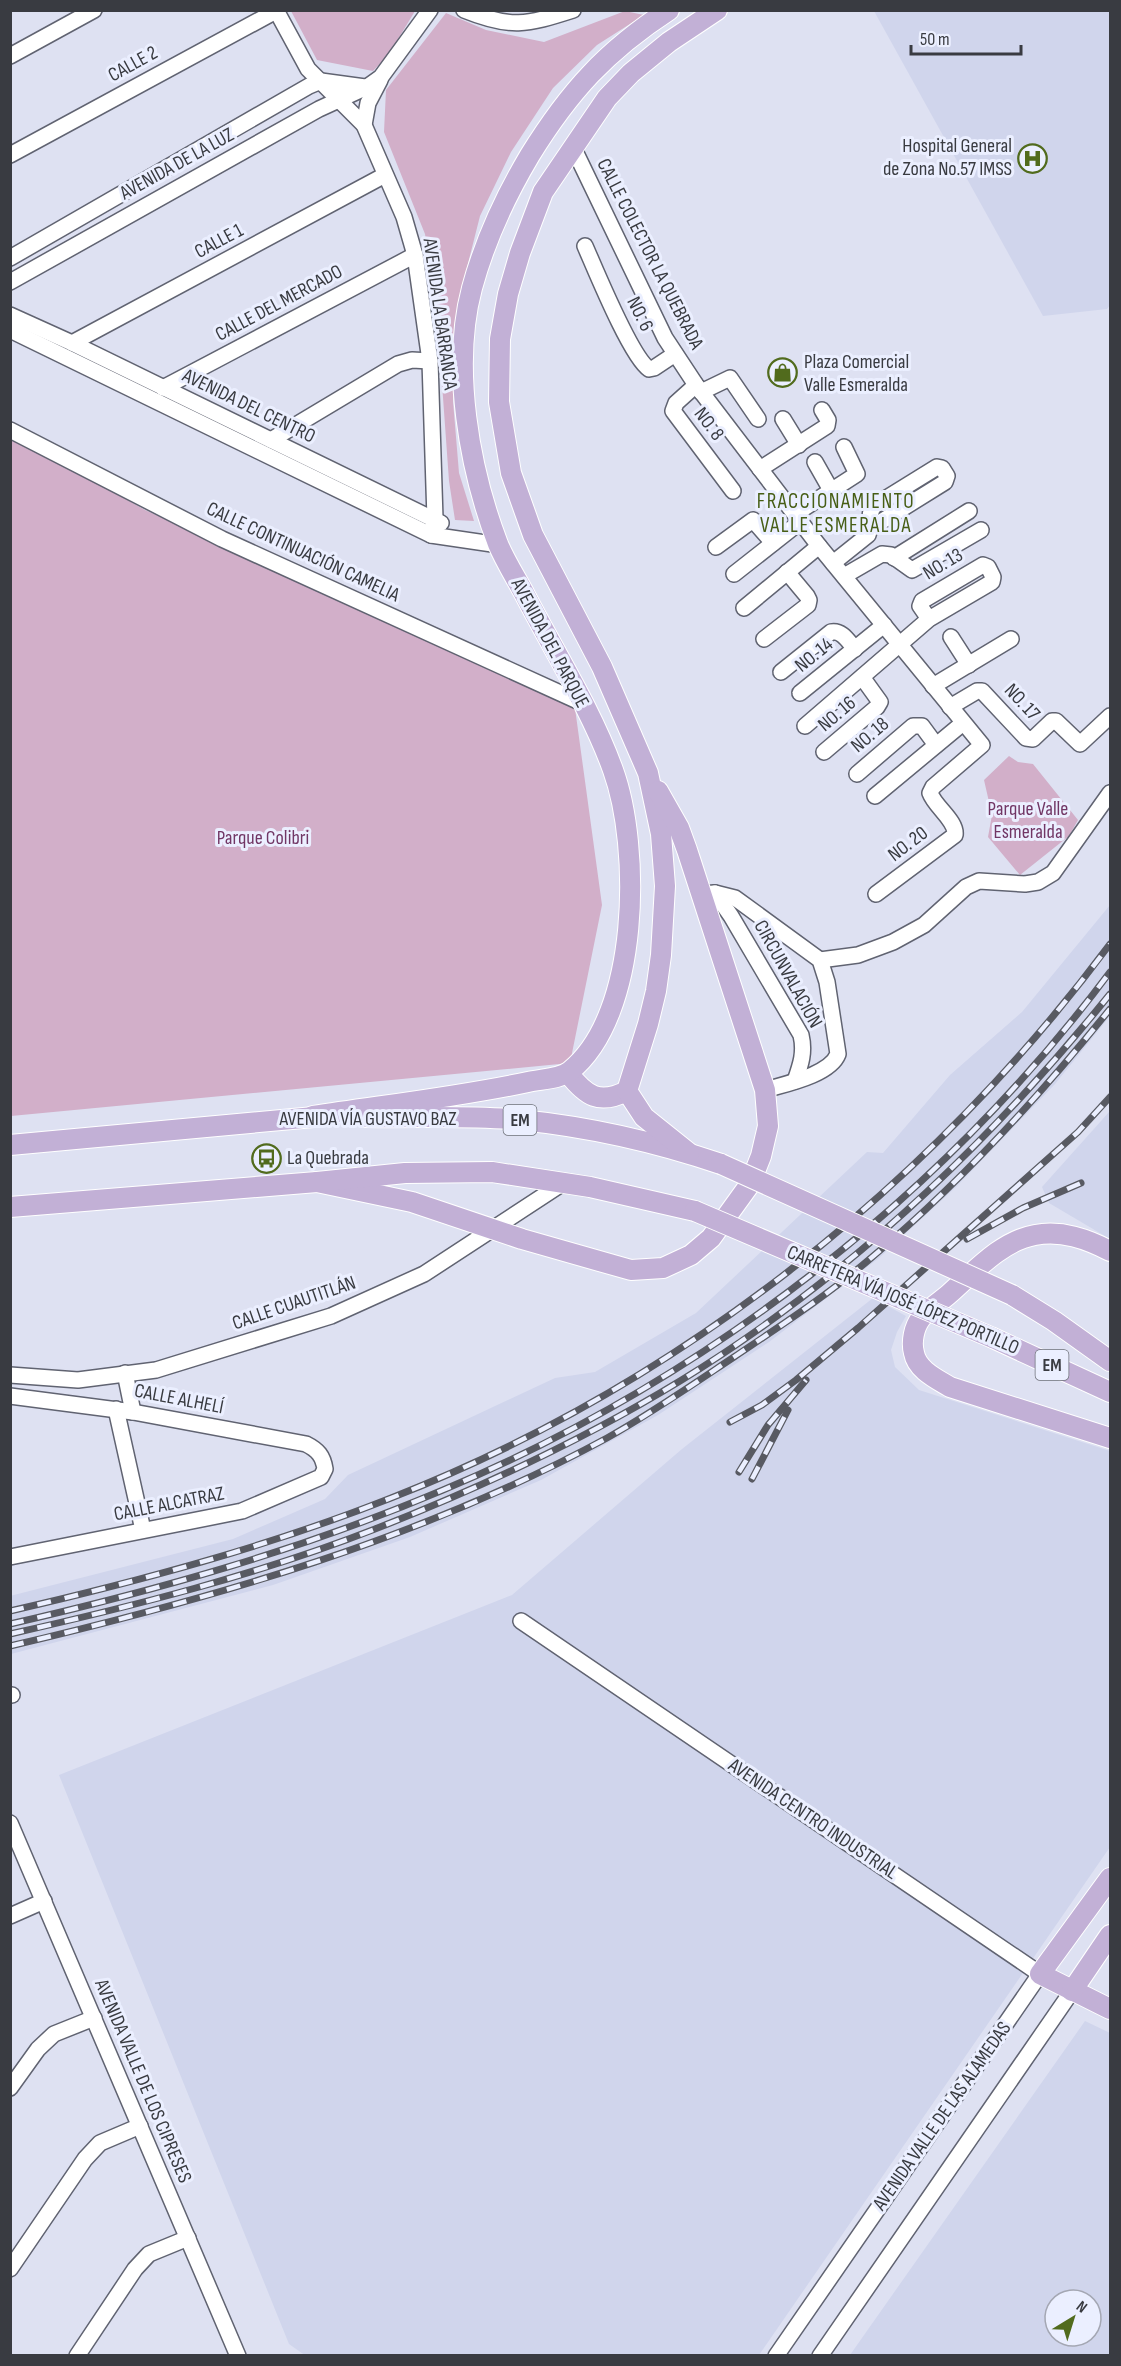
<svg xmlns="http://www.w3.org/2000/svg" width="1121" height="2366" font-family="'Sofia Sans Condensed',sans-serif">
<rect width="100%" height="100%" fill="#dee1f2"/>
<g fill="#d0d5ec" fill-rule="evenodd">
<path d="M874,11H1110V305L1107,309L1043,316Z"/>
<path d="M1110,905V1016L1055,1084L956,1187L879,1258L769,1342L658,1415L541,1480L410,1537L273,1585L11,1654L10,1596L233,1539L325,1499L348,1475L555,1378L595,1372L696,1313L867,1152L883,1153L950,1075L1022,1012Z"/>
<path d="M1110,1111V1239L1049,1203L1042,1187Z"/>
<path d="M873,1298L906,1316L897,1332L891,1350L895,1367L919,1390L1110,1451V1847L759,2355L306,2356L289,2344L59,1775L512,1595L682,1449Z"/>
<path d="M1085,2021L1110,2033V2355H850ZM1055,2300H1091V2336H1055Z"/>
</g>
<g fill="#d2afc9">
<path d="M291,11H415L389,54L373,71L317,60Z"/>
<path d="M625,11L644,15L597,45L553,88L511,152L480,216L458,303L453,401L459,473L474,521L455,520L449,481L436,300L425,234L384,132L386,90L446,13L486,30L544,42Z"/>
<path d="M10,434L145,510L574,701L602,905L570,1063L11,1116Z"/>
<path d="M1009,756L1018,762L1033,764L1078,820L1069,836L1020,875L988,837L992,815L984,780Z"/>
</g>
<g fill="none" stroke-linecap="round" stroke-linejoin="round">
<defs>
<g id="minor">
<path d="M276,10L308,69L364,125L404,217L415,255L430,361L435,519L431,535"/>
<path d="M464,10C511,29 526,25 573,10"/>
<path d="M10,56L94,10"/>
<path d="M364,125L368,103L380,80"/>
<path d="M573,147L665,338L696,385L819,546L982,745L933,787L930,793C935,807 957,821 955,835L876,894"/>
<path d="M10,155L276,11"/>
<path d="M585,246C596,271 631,357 649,369L654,368L675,354"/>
<path d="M10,258L309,86L321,81L365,87"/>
<path d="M10,282L319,109L367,87L381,77L430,10"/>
<path d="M10,315L72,343L441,523"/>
<path d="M10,330L431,535L499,545"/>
<path d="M72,343L385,175"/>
<path d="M696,385L676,403L673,411L733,491"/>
<path d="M163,388L415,255"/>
<path d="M701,392L730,378L758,419"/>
<path d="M783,419L799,445"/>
<path d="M10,430L222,539L582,703"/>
<path d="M271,440L398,364L412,360L430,361"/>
<path d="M815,462L832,492"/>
<path d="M760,469L827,426L828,420L822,410"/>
<path d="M795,514L857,474L844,447"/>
<path d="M716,547L753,520L773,543"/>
<path d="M894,558L969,511"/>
<path d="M833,563L868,535C872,525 867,514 874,506L937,467L942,468L947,476L945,482L871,528"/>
<path d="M734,574L800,522"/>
<path d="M844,576L882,554L891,555L912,570L981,530"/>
<path d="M744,608L819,546"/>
<path d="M951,637L969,665"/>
<path d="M764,639L808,605L809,600L807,596L787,572"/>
<path d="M781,672L831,632C842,630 848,641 855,649"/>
<path d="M933,686L1011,639"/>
<path d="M800,693L884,625"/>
<path d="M950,707L977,691H982L1026,738L1033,739L1052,721H1056L1080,744L1110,716"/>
<path d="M805,726L929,619L992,582L993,577L988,567L983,565L922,601L920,606L929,619"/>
<path d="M824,752L877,707L880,702L862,677"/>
<path d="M857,774L913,726H922L936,745"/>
<path d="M875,796L963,723"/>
<path d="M715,893L731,916L801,1035C805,1052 801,1064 795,1081"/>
<path d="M700,894L715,893L735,898L820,960L827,982L838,1054C830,1075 785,1084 765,1090"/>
<path d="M820,960L858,955L893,942L924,925L966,887L979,881L1025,884L1038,882L1053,873L1110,793"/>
<path d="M125,1373L133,1412"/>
<path d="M10,1375L78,1380L156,1370L331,1316L424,1274L563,1183"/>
<path d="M10,1396L133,1412L306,1444C318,1450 323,1456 325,1469L321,1477L242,1511L10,1557"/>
<path d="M116,1409L143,1530"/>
<path d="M521,1621L1040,1974L776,2356"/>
<path d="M10,1695H12"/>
<path d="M10,1823L238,2356"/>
<path d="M10,1916L44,1901"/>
<path d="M10,2088L38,2049L54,2034L94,2018"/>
<path d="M10,2269L85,2159L100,2143L140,2126"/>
<path d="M77,2356L135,2269L149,2254L188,2238"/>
<path d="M820,2356L1072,1991"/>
</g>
<g id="major">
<path d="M568,1073C586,1096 599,1105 627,1091"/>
<path d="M313,1116C385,1105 458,1097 528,1082C541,1079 560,1079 570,1071C640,1015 641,847 613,770C592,711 554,651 525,595C516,578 505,561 498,544C469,468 451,367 472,288C485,240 505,197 530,155C569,92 606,51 669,10"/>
<path d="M366,1117C417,1118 470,1115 521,1120C590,1127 656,1142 721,1164"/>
<path d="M10,1145L325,1116"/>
<path d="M689,1153L644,1117L627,1091L648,1024L656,991L661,955L665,886L661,834L648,773L602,667L533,535L511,473L499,402L500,339L508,294L520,253L543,192L607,98L631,73L669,42L717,10"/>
<path d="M317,1182L412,1202L522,1239L631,1270L663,1268L691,1255L711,1238L750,1184L761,1156L768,1126L765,1090L687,850L679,828L658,791"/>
<path d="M10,1207L317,1182L405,1173L492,1172L590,1187L695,1211"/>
<path d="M1110,1251C1087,1239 1062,1230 1035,1235C1001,1241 974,1272 949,1294C940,1302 928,1309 921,1318C914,1327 911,1342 914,1353C917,1370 937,1379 950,1387L1110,1438"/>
<path d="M1012,1295L1054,1321L1110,1361"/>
<path d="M993,1338L1110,1392"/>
<path d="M1110,1878L1040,1974L1110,2009"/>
<path d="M1072,1991L1110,1935"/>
</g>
</defs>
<use href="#minor" stroke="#606371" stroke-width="18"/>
<use href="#major" stroke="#fff" stroke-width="22"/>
<use href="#minor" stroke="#fff" stroke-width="15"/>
<use href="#major" stroke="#c2b0d6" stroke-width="20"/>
<defs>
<g id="rail">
<path d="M967,1239L1023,1208L1081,1183"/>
<path d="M730,1422L762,1405L796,1380L858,1328L1078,1132L1110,1097"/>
<path d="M739,1472L768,1425L806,1380"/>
<path d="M752,1479L788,1410"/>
<path d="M10,1611C140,1581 267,1547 391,1498C676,1387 928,1188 1110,944"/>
<path d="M10,1624C158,1590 304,1549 443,1490C703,1381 941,1198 1110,972"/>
<path d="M10,1634C134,1606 257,1575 375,1529C480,1488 583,1440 680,1381C845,1280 989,1144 1110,994"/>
<path d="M10,1646C215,1598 421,1539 607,1438C650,1414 692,1385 734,1357C780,1326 828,1295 871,1258C958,1185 1039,1097 1110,1009"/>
</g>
</defs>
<use href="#rail" stroke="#585a62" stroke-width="7"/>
<use href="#rail" stroke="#ebefff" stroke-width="4.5" stroke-dasharray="14" stroke-linecap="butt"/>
<defs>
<g id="major-bridge">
<path d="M721,1164L1012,1295"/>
<path d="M695,1211L993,1338"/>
</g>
</defs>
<use href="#major-bridge" stroke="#fff" stroke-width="22" stroke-linecap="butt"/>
<use href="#major-bridge" stroke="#c2b0d6" stroke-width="20"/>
</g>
<defs>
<symbol id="hospital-ring" viewBox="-11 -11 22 22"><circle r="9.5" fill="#ebefff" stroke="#516b1d" stroke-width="1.5"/><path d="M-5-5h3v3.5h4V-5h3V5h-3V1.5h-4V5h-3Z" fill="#516b1d"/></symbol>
<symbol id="shop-ring" viewBox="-11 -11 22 22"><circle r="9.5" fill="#ebefff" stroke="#516b1d" stroke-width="1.5"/><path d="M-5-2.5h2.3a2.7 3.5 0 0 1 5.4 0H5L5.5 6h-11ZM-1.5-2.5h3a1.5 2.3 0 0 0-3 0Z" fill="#516b1d"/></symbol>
<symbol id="bus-ring" viewBox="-11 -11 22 22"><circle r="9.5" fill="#ebefff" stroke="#516b1d" stroke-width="1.5"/><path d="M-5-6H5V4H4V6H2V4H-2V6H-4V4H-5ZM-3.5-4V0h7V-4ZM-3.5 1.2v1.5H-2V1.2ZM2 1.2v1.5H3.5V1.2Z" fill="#516b1d"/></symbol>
</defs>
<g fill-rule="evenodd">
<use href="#hospital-ring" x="1016" y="142" width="33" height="33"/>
<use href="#shop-ring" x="766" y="356" width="33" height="33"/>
<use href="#bus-ring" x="250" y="1142" width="33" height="33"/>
</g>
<g text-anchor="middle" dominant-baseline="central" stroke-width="6" stroke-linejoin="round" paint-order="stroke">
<g fill="#ebefff" stroke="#6e717a" stroke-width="1.5">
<rect x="503.5" y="1105" width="33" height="30" rx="4.5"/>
<rect x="1035.5" y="1350" width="33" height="30" rx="4.5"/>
</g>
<g font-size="18" font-weight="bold" fill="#393b41">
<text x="520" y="1120">EM</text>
<text x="1052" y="1365">EM</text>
</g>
<g font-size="20" fill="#393b41" stroke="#ebefff">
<text transform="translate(133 64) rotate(-29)">CALLE 2</text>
<text transform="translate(177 164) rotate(-29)">AVENIDA DE LA LUZ</text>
<text transform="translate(219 241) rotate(-28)">CALLE 1</text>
<text transform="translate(650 254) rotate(63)">CALLE COLECTOR LA QUEBRADA</text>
<text transform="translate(279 303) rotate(-28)">CALLE DEL MERCADO</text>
<text transform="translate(440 314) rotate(82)">AVENIDA LA BARRANCA</text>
<text transform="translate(640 314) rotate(64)">NO. 6</text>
<text transform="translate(249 406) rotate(26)">AVENIDA DEL CENTRO</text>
<text transform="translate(709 424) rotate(53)">NO. 8</text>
<text transform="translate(303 552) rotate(25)">CALLE CONTINUACIÓN CAMELIA</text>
<text transform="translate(943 564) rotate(-31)">NO. 13</text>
<text transform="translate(550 643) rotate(62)">AVENIDA DEL PARQUE</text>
<text transform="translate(814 655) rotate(-39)">NO. 14</text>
<text transform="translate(1022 702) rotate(47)">NO. 17</text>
<text transform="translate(837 714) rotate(-40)">NO. 16</text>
<text transform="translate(870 735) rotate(-40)">NO. 18</text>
<text transform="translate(908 844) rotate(-37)">NO. 20</text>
<text transform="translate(788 974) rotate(61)">CIRCUNVALACIÓN</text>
<text x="368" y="1119">AVENIDA VÍA GUSTAVO BAZ</text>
<text transform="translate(903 1300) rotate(23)">CARRETERA VÍA JOSÉ LÓPEZ PORTILLO</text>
<text transform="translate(294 1303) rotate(-19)">CALLE CUAUTITLÁN</text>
<text transform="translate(179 1399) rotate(11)">CALLE ALHELÍ</text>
<text transform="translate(169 1504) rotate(-11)">CALLE ALCATRAZ</text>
<text transform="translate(813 1819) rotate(34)">AVENIDA CENTRO INDUSTRIAL</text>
<text transform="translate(143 2081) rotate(67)">AVENIDA VALLE DE LOS CIPRESES</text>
<text transform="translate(942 2116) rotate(-55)">AVENIDA VALLE DE LAS ALAMEDAS</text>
</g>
<g font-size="20" fill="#393b41" stroke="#ebefff" text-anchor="start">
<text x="1012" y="146" text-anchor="end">Hospital General<tspan x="1012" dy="23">de Zona No.57 IMSS</tspan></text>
<text x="804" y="362">Plaza Comercial<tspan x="804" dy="23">Valle Esmeralda</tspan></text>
<text x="287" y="1158">La Quebrada</text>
</g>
<g font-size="20" fill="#713665" stroke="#ebefff">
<text x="1028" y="809">Parque Valle<tspan x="1028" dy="23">Esmeralda</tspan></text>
<text x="263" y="838">Parque Colibri</text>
</g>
<g font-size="21" letter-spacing="1.5" fill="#475e16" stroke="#ebefff">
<text x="836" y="501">FRACCIONAMIENTO<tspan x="836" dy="24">VALLE ESMERALDA</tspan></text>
</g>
</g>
<rect width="1121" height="2366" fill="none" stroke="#393b41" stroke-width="24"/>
<g transform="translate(1073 2318) rotate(38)"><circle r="28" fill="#ebefff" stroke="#a4a7b3" stroke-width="1.5"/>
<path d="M0-4.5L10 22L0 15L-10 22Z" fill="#516b1d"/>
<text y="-9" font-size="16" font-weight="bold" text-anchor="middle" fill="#393b41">N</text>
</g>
<path d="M911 45v9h110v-9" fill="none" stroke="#393b41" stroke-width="3"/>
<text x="920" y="45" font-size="18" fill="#393b41" stroke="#ebefff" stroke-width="4.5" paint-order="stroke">50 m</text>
</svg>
